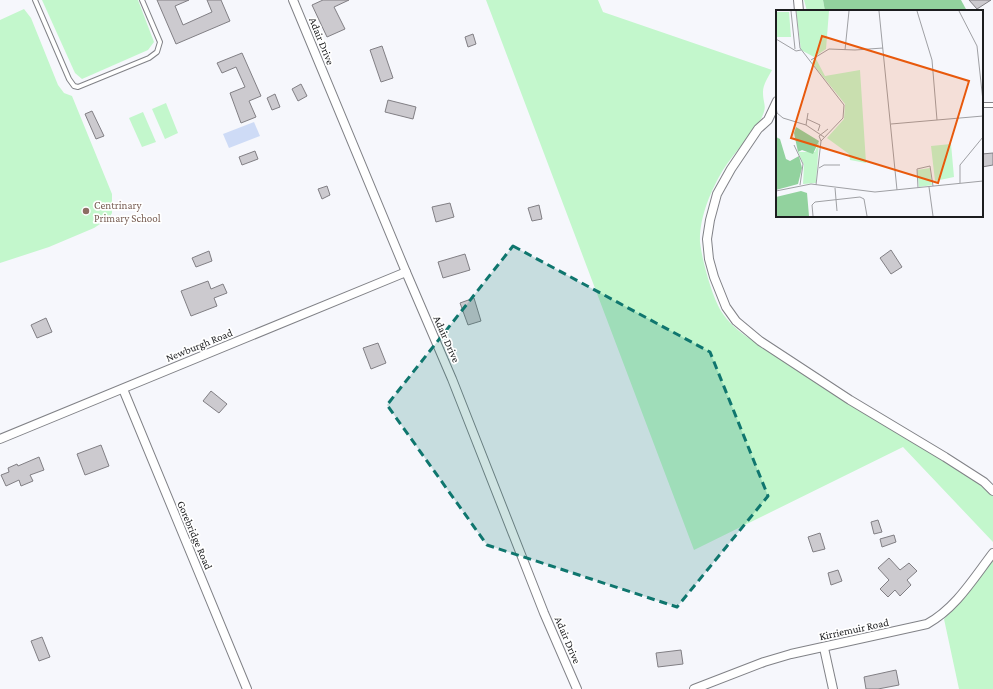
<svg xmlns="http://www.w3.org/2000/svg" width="993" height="689" font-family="'Crimson Pro',serif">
<rect width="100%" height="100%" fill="#f6f7fc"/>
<g fill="#c3f7cc">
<path d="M42,0H138L154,42L148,50L82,79L75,73Z"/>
<path d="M486,0H598L603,12L772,70C768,77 763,85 763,92C763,105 768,105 761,119C751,137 734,152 723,170C711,190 699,218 700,242C702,260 712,296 721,311C728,322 737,330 747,337L945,458L983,484L993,494V542L903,447L694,550Z"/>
<path d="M804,0H823L825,11H807Z"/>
<path d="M24,9L31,18L58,85L64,93L72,96L112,194V213L109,218L94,228L49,247L0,263V20Z"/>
<path d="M166,103L178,133L165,139L152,109Z"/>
<path d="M143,112L156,142L142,147L129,118Z"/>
<path d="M993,559V689H959L944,619L958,604Z"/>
</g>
<path fill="#92d29e" d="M823,0H961L967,11H825Z"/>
<path fill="#cedbf6" d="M254,122L260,136L229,148L223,134Z"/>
<g fill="#cccacf" stroke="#817f84">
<path d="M157,0H189L175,6L183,25L212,12L207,0H221L230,21L176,44Z"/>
<path d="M323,0H349L334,7L345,29L327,37L312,5Z"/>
<path d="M969,0H991L977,9Z"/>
<path d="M473,34L476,44L468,47L465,37Z"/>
<path d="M382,46L393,78L381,82L370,50Z"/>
<path d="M242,53L261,96L249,101L256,117L241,123L230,93L245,87L236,67L222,73L217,63Z"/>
<path d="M301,84L307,96L298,101L292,89Z"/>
<path d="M275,94L280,107L272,110L267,98Z"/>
<path d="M388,100L416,107L413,119L385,112Z"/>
<path d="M92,111L104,136L96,139L85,114Z"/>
<path d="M255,151L258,159L242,165L239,157Z"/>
<path d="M993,153V165L982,167V154Z"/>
<path d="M327,186L330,195L322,199L318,189Z"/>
<path d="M450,203L454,217L436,222L432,207Z"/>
<path d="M539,205L542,219L532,221L528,208Z"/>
<path d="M891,250L902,267L891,274L880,258Z"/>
<path d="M209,251L212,261L196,267L192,258Z"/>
<path d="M465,254L470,270L443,278L438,262Z"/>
<path d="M208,281L211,289L223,284L227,293L214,298L217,306L191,316L181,291Z"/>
<path d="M474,298L481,321L468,325L460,303Z"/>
<path d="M46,318L52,332L37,338L31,325Z"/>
<path d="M378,343L386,363L371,369L363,348Z"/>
<path d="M211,391L227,404L219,413L203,401Z"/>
<path d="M101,445L109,466L85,475L77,454Z"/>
<path d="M39,457L44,470L30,475L33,481L21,486L19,480L6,486L1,475L9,472L8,468L17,464L18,466Z"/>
<path d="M878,520L882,532L874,534L871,522Z"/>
<path d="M820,533L825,549L813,552L808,537Z"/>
<path d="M894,535L896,542L882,547L880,539Z"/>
<path d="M889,558L900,570L909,563L917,571L907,580L911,585L900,596L895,590L888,597L880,589L889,580L878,568Z"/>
<path d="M838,570L842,581L831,585L828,573Z"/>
<path d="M42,637L50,657L39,661L31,641Z"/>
<path d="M681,650L683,664L658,667L656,653Z"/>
<path d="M896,670L899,685L878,689H866L864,677Z"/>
</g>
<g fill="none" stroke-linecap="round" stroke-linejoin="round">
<defs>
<g id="lane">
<path d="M35,0L69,79L74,86L78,87L149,58L157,52L160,42L142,0"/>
<path d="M982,105H993"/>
</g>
<g id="street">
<path d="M293,0L406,272L452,379L544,613L577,689"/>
<path d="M798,0L799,11"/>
<path d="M777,101L768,120L758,129L731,169L717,194L710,220L707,239L709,259L714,277L726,307L736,321L760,341L850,400L945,457L984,482L993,491"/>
<path d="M123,389L247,689"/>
<path d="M0,439L406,272"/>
<path d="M824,648L833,689"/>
<path d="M694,689L764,662L791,654L927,624C956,608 973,579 993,553"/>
</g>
</defs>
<use href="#lane" stroke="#818287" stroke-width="6"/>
<use href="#street" stroke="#818287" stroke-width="10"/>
<use href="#lane" stroke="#fff" stroke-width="4"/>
<use href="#street" stroke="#fff" stroke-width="8"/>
</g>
<path fill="#0f766e" fill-opacity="0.2" stroke="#0f766e" stroke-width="3" stroke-dasharray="8 5" stroke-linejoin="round" d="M513,246L710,352L768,496L677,607L487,545L387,405Z"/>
<circle fill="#8d6e63" stroke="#fff" stroke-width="1.5" cx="86" cy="211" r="4"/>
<g text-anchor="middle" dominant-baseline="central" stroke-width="3.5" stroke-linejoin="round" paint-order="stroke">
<g font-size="11" fill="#1c1d1f" stroke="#fff">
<text transform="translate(322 41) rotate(68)">Adair Drive</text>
<text transform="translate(447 339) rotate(66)">Adair Drive</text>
<text transform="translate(199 345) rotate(-22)">Newburgh Road</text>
<text transform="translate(195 535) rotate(67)">Gorebridge Road</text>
<text transform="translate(854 629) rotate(-12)">Kirriemuir Road</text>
<text transform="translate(568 640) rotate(67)">Adair Drive</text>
</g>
<g font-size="11" fill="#785e54" stroke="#fff" text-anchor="start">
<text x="94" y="205">Centrinary<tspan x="94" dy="13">Primary School</tspan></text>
</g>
</g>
<g transform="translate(776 10)">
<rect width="207" height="207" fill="#f6f7fc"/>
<path d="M20,1H53L50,39L38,47L25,40ZM0,2H13L15,27H0ZM39,47L49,66L84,60L90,153L74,150L73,144L51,128L68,109L69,94L36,53ZM43,131L40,173L27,174L28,155L22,142H39ZM175,134L178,167L159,171L155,136ZM154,158L156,175L143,177L141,160Z" fill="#c3f7cc"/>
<path d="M20,117L43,131L37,144L26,140L22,142L18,123ZM0,127L4,129L10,149L14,151L23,146L26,158L22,174L0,180ZM25,181L31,183L33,206H0V187Z" fill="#92d29e"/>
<path fill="none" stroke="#9fa0a4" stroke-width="1" d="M15,1L19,39M20,1L24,38L68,95L67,108L45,131L40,175M103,1L121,180M141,1L156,50L161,110M183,1L201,36L207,91M0,29L20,41L25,40M69,40L73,1M35,50L53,39L79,40L107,38M0,97L1,103L7,108L30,115L48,127M31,109L44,115L42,121M115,114L207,106M30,115L32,103M45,131L43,126L52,119M18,135L27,154L24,175M43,158L48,155H64M184,173V155L207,127M153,177L157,206M59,178L61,201M142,178L141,159L154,156L157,176M0,181L35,174L99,182L207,171M37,206L36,195L39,192L84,187L88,189L91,206"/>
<path fill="#e8590c" fill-opacity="0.15" stroke="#e8590c" stroke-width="2" d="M46,26L193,71L162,173L15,128Z"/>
<rect width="207" height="207" fill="none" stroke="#1c1d1f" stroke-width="2"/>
</g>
</svg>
